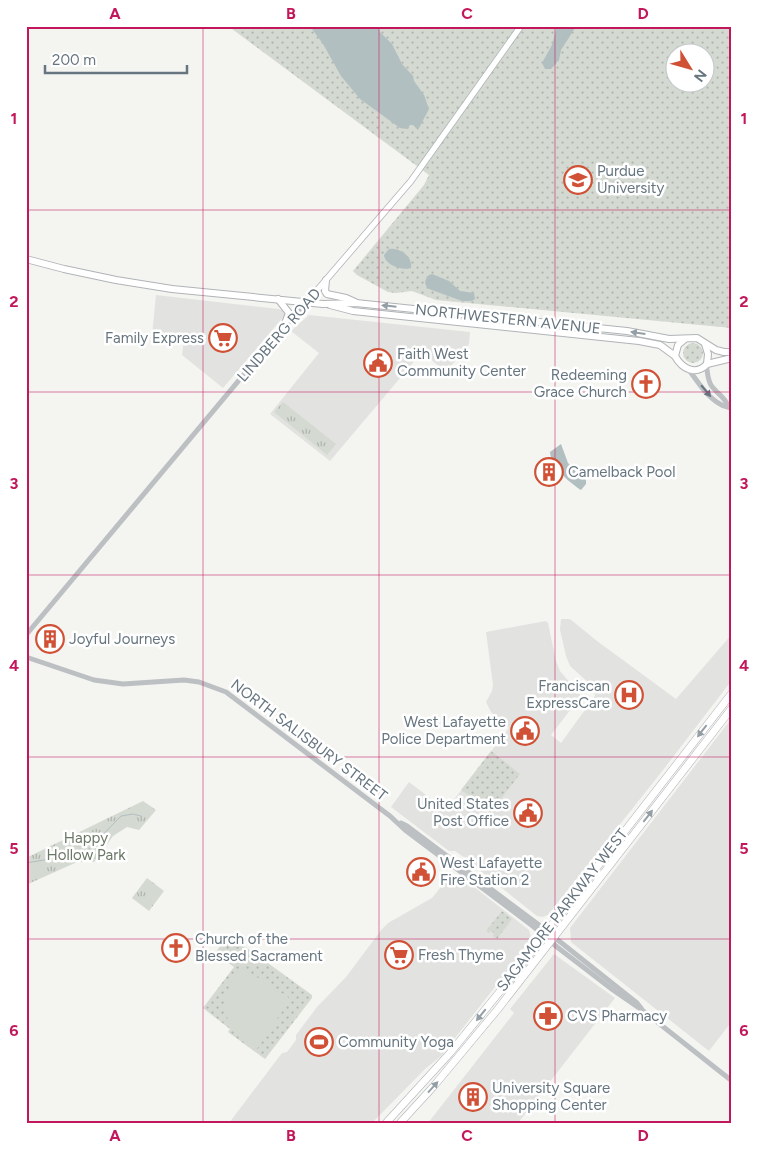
<svg xmlns="http://www.w3.org/2000/svg" width="758" height="1149" font-family="Figtree,sans-serif">
<defs>
<pattern id="grass-dots" width="8" height="8" patternUnits="userSpaceOnUse" patternTransform="scale(1.25)"><rect width="8" height="8" fill="#d4d9d1"/><path d="M2 2h.1M6 6h.1" fill="none" stroke="#b0b5af" stroke-width="1.8" stroke-linecap="round"/></pattern>
<pattern id="park-tufts" width="24" height="20" patternUnits="userSpaceOnUse" patternTransform="scale(1.25)"><rect width="24" height="20" fill="#d4d9d1"/><path d="M3 7l-1-3M5 7V3M7 7l1-3M15 17l-1-3M17 17v-4M19 17l1-3" fill="none" stroke="#b0b5af"/></pattern>
</defs>
<rect width="100%" height="100%" fill="#f4f4f1"/>
<g fill="#e2e3e1">
<path d="M156,295L279,309L283,311L285,315L223,388L182,355L184,339L152,335Z"/>
<path d="M309,315L470,332L469,344L446,372L422,352L330,461L270,414L319,353L291,331Z"/>
<path d="M561,619H570L597,641L676,699L732,634V680L663,770L575,881L548,915L542,917L537,916L469,862L468,860L455,851H449L391,807L409,782L446,810L509,728L491,712L486,702L492,691L493,685L486,632L546,621L548,623L556,661L560,671L581,696L551,735L561,743L595,696L594,691L591,685L570,666L566,656L560,630Z"/>
<path d="M732,718V1021L709,1051L571,942L570,928Z"/>
<path d="M453,875H458L469,883L529,930L531,937L516,960L441,1056L425,1069L372,1123H229L282,1053L287,1052L296,1040V1035L317,1007L346,977L382,929L388,923L432,898L448,878Z"/>
<path d="M554,954L615,998L518,1123H428L514,1013L510,1009Z"/>
</g>
<g fill="url(#grass-dots)" fill-rule="evenodd">
<path d="M228,26H732V328L436,300L412,291L396,293L388,292L357,275L353,271L424,185L429,175ZM676,52H706V82H676Z"/>
<circle cx="693" cy="353" r="10"/>
<path d="M491,751L520,774L491,812L461,790Z"/>
<path d="M502,911L512,919L497,939L493,936L494,933L491,931L489,933L486,931Z"/>
<path d="M229,935L312,995V998L265,1059L228,1032L230,1029L203,1008L234,967L215,953Z"/>
</g>
<g fill="url(#park-tufts)">
<path d="M283,402L336,444L327,455L274,412Z"/>
<path d="M143,801L156,810L139,830L127,827L113,836L94,862H77L26,885V858Z"/>
<path d="M147,878L164,891L149,911L132,898Z"/>
</g>
<path fill="#d4d9d1" d="M241,967L288,997L289,1001L257,1049C221,1022 214,1005 241,967Z"/>
<g fill="#b2bfc1">
<path d="M310,26H378L380,32L392,44L402,64L413,76L414,81L424,95L429,109L418,130L413,125H410L407,129L400,128L360,99L341,76L323,44Z"/>
<path d="M557,26H586L575,28L561,50L559,60L551,69H545L542,63L552,45Z"/>
<path d="M389,249C400,247 413,257 411,268C402,271 385,265 384,255Z"/>
<path d="M432,274L449,281L460,291L474,293L475,299L472,301H462L429,289C424,285 424,280 429,275Z"/>
<path d="M561,444L568,463L586,480V484L581,490C569,482 551,467 550,452Z"/>
</g>
<g fill="none" stroke-linecap="round" stroke-linejoin="round">
<path stroke="#b2bfc1" stroke-width="1" d="M26,863L44,860L59,853L87,851L121,816L133,814L141,816"/>
<defs>
<path id="secondary" d="M307,302L411,181L521,26"/>
<g id="primary">
<path d="M26,259L64,269L116,280L172,289L323,304L356,303L627,331L669,339L697,338L716,350L724,352H732"/>
<path d="M326,280L325,291L327,294L346,298L355,302"/>
<path d="M278,299L289,313L284,326"/>
<path d="M330,305L353,311L639,341L660,345L675,356"/>
<path d="M685,339L678,345L675,356C682,369 696,376 707,364L708,354L705,344"/>
<path d="M707,364L732,358"/>
</g>
<g id="trunk">
<path d="M386,1123L450,1053L510,979L732,693"/>
<path d="M400,1123L433,1087L498,1009L732,708"/>
</g>
</defs>
<use href="#secondary" stroke="#aeb4b7" stroke-width="7"/>
<use href="#primary" stroke="#b0b4b7" stroke-width="8"/>
<use href="#trunk" stroke="#afb3b6" stroke-width="8"/>
<g stroke="#bcc0c3" stroke-width="5">
<path d="M706,365C708,372 707,378 711,385C716,393 725,397 728,406"/>
<path d="M689,370C698,382 707,397 720,404C724,407 728,406 732,409"/>
<path d="M26,635L255,361L307,302"/>
<path d="M26,657L94,680L123,684L184,680L199,682L226,692L390,816L405,830L534,927L557,947L613,990L642,1010L732,1081"/>
<path d="M401,823L407,826L539,925L637,1003L641,1008"/>
</g>
<use href="#secondary" stroke="#fff" stroke-width="5.5"/>
<use href="#primary" stroke="#fff" stroke-width="6"/>
<use href="#trunk" stroke="#fff" stroke-width="7"/>
</g>
<defs><path id="oneway-solid" d="M-6-.8H1V-3.2L6.5 0L1 3.2V.8H-6Z" transform="scale(1.25)"/></defs>
<g fill="#949ea5">
<use href="#oneway-solid" transform="translate(389 306) rotate(-174)"/>
<use href="#oneway-solid" transform="translate(638 333) rotate(-172)"/>
<use href="#oneway-solid" transform="translate(702 731) rotate(128)"/>
<use href="#oneway-solid" transform="translate(648 816) rotate(-52)"/>
<use href="#oneway-solid" transform="translate(481 1015) rotate(129)"/>
<use href="#oneway-solid" transform="translate(433 1087) rotate(-48)"/>
</g>
<use fill="#66757f" href="#oneway-solid" transform="translate(706 391) rotate(50)"/>
<path fill="none" stroke="#c2185b" stroke-width="1" stroke-opacity="0.55" d="M203,26V1123M379,26V1123M555,26V1123M26,210H732M26,392H732M26,575H732M26,757H732M26,939H732"/>
<defs>
<symbol id="university-ring" viewBox="-11 -11 22 22"><circle r="9.5" fill="#fff" stroke="#d05135" stroke-width="1.5"/><path d="M0-5L7-2L0 1L-7-2ZM-4 1L0 2.5L4 1V4Q0 6-4 4Z" fill="#d05135"/></symbol>
<symbol id="supermarket-ring" viewBox="-11 -11 22 22"><circle r="9.5" fill="#fff" stroke="#d05135" stroke-width="1.5"/><path d="M-6-5.5h2.5l.6 2H6L4.5 2H-2.5L-4.4-4H-6ZM-1.5 3.2a1.3 1.3 0 1 0 .1 0ZM3 3.2a1.3 1.3 0 1 0 .1 0Z" fill="#d05135"/></symbol>
<symbol id="civic-ring" viewBox="-11 -11 22 22"><circle r="9.5" fill="#fff" stroke="#d05135" stroke-width="1.5"/><path d="M-.6-6.5H3V-4.5H.6V-3L4-1V1h2V6H-6V1h2V-1L-.6-3ZM-1.2 2.5V6h2.4V2.5Z" fill="#d05135"/></symbol>
<symbol id="church-ring" viewBox="-11 -11 22 22"><circle r="9.5" fill="#fff" stroke="#d05135" stroke-width="1.5"/><path d="M-1.2-6h2.4v3.5h3.3v2.4h-3.3V6h-2.4V-.1h-3.3v-2.4h3.3Z" fill="#d05135"/></symbol>
<symbol id="building-ring" viewBox="-11 -11 22 22"><circle r="9.5" fill="#fff" stroke="#d05135" stroke-width="1.5"/><path d="M-4-6H4V6H1V3H-1V6H-4ZM-2.5-4.3h1.7v1.8h-1.7ZM.8-4.3h1.7v1.8H.8ZM-2.5-1h1.7V.8h-1.7ZM.8-1h1.7V.8H.8Z" fill="#d05135"/></symbol>
<symbol id="hospital-ring" viewBox="-11 -11 22 22"><circle r="9.5" fill="#fff" stroke="#d05135" stroke-width="1.5"/><path d="M-5-5h3v3.5h4V-5h3V5h-3V1.5h-4V5h-3Z" fill="#d05135"/></symbol>
<symbol id="pharmacy-ring" viewBox="-11 -11 22 22"><circle r="9.5" fill="#fff" stroke="#d05135" stroke-width="1.5"/><path d="M-2-6h4v4h4v4h-4v4h-4v-4h-4v-4h4Z" fill="#d05135"/></symbol>
<symbol id="stadium-ring" viewBox="-11 -11 22 22"><circle r="9.5" fill="#fff" stroke="#d05135" stroke-width="1.5"/><path d="M0-5a6.5 5 0 1 0 0 10a6.5 5 0 1 0 0-10ZM-3.5-1.8h7v3.6h-7Z" fill="#d05135"/></symbol>
</defs>
<g fill-rule="evenodd">
<use href="#university-ring" x="562" y="164" width="32" height="32"/>
<use href="#supermarket-ring" x="207" y="322" width="32" height="32"/>
<use href="#civic-ring" x="362" y="347" width="32" height="32"/>
<use href="#church-ring" x="630" y="368" width="32" height="32"/>
<use href="#building-ring" x="533" y="456" width="32" height="32"/>
<use href="#building-ring" x="34" y="623" width="32" height="32"/>
<use href="#hospital-ring" x="613" y="679" width="32" height="32"/>
<use href="#civic-ring" x="509" y="715" width="32" height="32"/>
<use href="#civic-ring" x="512" y="797" width="32" height="32"/>
<use href="#civic-ring" x="405" y="856" width="32" height="32"/>
<use href="#church-ring" x="160" y="932" width="32" height="32"/>
<use href="#supermarket-ring" x="383" y="939" width="32" height="32"/>
<use href="#pharmacy-ring" x="532" y="1000" width="32" height="32"/>
<use href="#stadium-ring" x="303" y="1026" width="32" height="32"/>
<use href="#building-ring" x="457" y="1081" width="32" height="32"/>
</g>
<g text-anchor="middle" dominant-baseline="central" stroke-width="5" stroke-linejoin="round" paint-order="stroke">
<g font-size="15" fill="#66757f" stroke="#fff" text-anchor="start">
<text x="597" y="171">Purdue<tspan x="597" dy="17">University</tspan></text>
<text x="204" y="338" text-anchor="end">Family Express</text>
<text x="397" y="354">Faith West<tspan x="397" dy="17">Community Center</tspan></text>
<text x="627" y="375" text-anchor="end">Redeeming<tspan x="627" dy="17">Grace Church</tspan></text>
<text x="568" y="472">Camelback Pool</text>
<text x="69" y="639">Joyful Journeys</text>
<text x="610" y="686" text-anchor="end">Franciscan<tspan x="610" dy="17">ExpressCare</tspan></text>
<text x="506" y="722" text-anchor="end">West Lafayette<tspan x="506" dy="17">Police Department</tspan></text>
<text x="509" y="804" text-anchor="end">United States<tspan x="509" dy="17">Post Office</tspan></text>
<text x="440" y="863">West Lafayette<tspan x="440" dy="17">Fire Station 2</tspan></text>
<text x="195" y="939">Church of the<tspan x="195" dy="17">Blessed Sacrament</tspan></text>
<text x="418" y="955">Fresh Thyme</text>
<text x="567" y="1016">CVS Pharmacy</text>
<text x="338" y="1042">Community Yoga</text>
<text x="492" y="1088">University Square<tspan x="492" dy="17">Shopping Center</tspan></text>
</g>
<g font-size="15" fill="#66757f" stroke="#fff">
<text transform="translate(508 319) rotate(6)">NORTHWESTERN AVENUE</text>
<text transform="translate(279 335) rotate(-49)">LINDBERG ROAD</text>
<text transform="translate(309 740) rotate(37)">NORTH SALISBURY STREET</text>
<text transform="translate(562 910) rotate(-52)">SAGAMORE PARKWAY WEST</text>
</g>
<g font-size="15" fill="#697764" stroke="#fff">
<text x="86" y="838">Happy<tspan x="86" dy="17">Hollow Park</tspan></text>
</g>
</g>
<rect width="758" height="1149" fill="none" stroke="#ffffff" stroke-width="55"/>
<g transform="translate(690 68) rotate(127)"><circle r="24" fill="#ffffff" stroke="#c2c8cc"/>
<path d="M0-4L9 19L0 12L-9 19Z" fill="#d05135"/>
<text y="-8" font-size="14" font-weight="bold" text-anchor="middle" fill="#66757f">N</text>
</g>
<path d="M45 65v8h142v-8" fill="none" stroke="#66757f" stroke-width="2.5"/>
<text x="52" y="65" font-size="15" fill="#66757f" stroke="#ffffff" stroke-width="4" paint-order="stroke">200 m</text>
<rect x="28" y="28" width="702" height="1094" fill="none" stroke="#c2185b" stroke-width="2"/>
<g font-size="16" text-anchor="middle" font-weight="bold" fill="#c2185b">
<text x="115" y="19">A</text>
<text x="291" y="19">B</text>
<text x="467" y="19">C</text>
<text x="643" y="19">D</text>
<text x="14" y="124">1</text>
<text x="744" y="124">1</text>
<text x="14" y="307">2</text>
<text x="744" y="307">2</text>
<text x="14" y="489">3</text>
<text x="744" y="489">3</text>
<text x="14" y="671">4</text>
<text x="744" y="671">4</text>
<text x="14" y="854">5</text>
<text x="744" y="854">5</text>
<text x="14" y="1036">6</text>
<text x="744" y="1036">6</text>
<text x="115" y="1141">A</text>
<text x="291" y="1141">B</text>
<text x="467" y="1141">C</text>
<text x="643" y="1141">D</text>
</g>
</svg>
